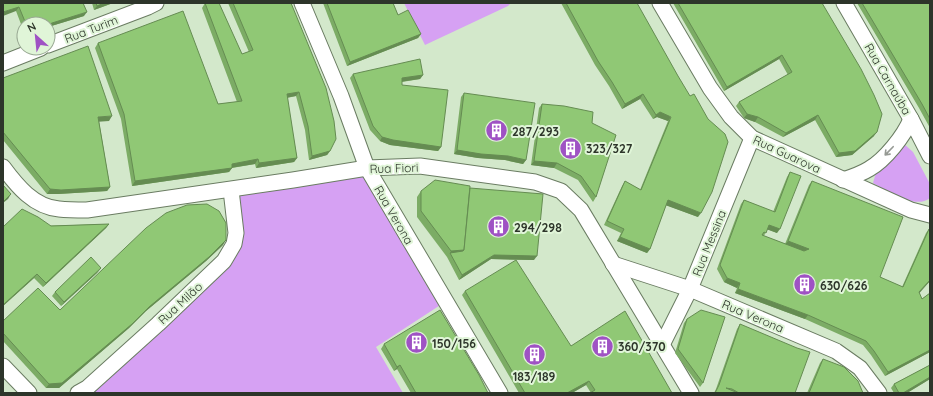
<svg xmlns="http://www.w3.org/2000/svg" width="933" height="396" font-family="Quicksand,sans-serif">
<rect width="100%" height="100%" fill="#d3e8cb"/>
<g fill="#d6a1f3">
<path d="M404,3H511L508,6L425,45Z"/>
<path d="M904,144L913,152L930,184V198C915,210 887,191 873,183L877,169Z"/>
<path d="M367,168L445,302L376,347L403,393H75L224,261L235,220L231,190Z"/>
</g>
<g fill="none" stroke-linecap="round" stroke-linejoin="round">
<defs>
<g id="minor">
<path d="M302,3L341,96L367,168L500,393"/>
<path d="M660,3L710,88L731,117L752,138L911,210L930,215"/>
<path d="M844,3L911,119L930,156"/>
<path d="M48,45L148,7L156,3"/>
<path d="M3,63L41,48"/>
<path d="M3,167C17,186 34,207 59,209C68,210 78,210 87,210L293,180L367,168L420,166L535,182L561,191L581,210L691,393"/>
<path d="M843,180C852,177 861,174 869,169C885,160 904,136 911,119"/>
<path d="M613,264L690,289L836,351L860,368L879,393"/>
<path d="M662,345L690,289L752,138"/>
<path d="M3,366L29,393"/>
<path d="M78,393L87,388L158,324L224,261L234,244L236,233L231,190"/>
</g>
</defs>
<use href="#minor" stroke="#6a7c62" stroke-width="17"/>
<use href="#minor" stroke="#fff" stroke-width="15"/>
</g>
<g fill="#7cac65">
<path d="M3,3L84,16L48,27V24H24V32L16,11Z"/>
<path d="M92,3H113L94,10Z"/>
<path d="M205,3L242,54L249,52L228,3H291L330,151L327,155L309,160L305,130L296,96L287,98L297,158L294,162L256,168L255,164L232,168L229,172L132,186L121,119L95,48L98,43L218,104L237,102L202,8Z"/>
<path d="M323,3H393L398,15L421,34L418,38L347,66Z"/>
<path d="M561,3H637L698,217L666,205L650,249L647,253L617,241L621,233L604,225L622,186L625,181L640,190L668,121L657,117L653,119L640,99L622,109L609,86L595,65Z"/>
<path d="M673,3H822L874,136L852,155L836,157L815,120L783,137L755,122L744,118L736,106L739,102L788,75L779,59L724,91Z"/>
<path d="M857,3H930V128L919,108Z"/>
<path d="M353,74L423,75L420,79L402,82V85L441,147L438,151L390,145L380,141L370,130L350,78Z"/>
<path d="M3,78L109,121H99L110,187L107,191L58,194H47L3,140Z"/>
<path d="M464,93L526,160L523,164L505,160L478,158L454,154L461,97Z"/>
<path d="M542,104L592,123L596,197L593,202L578,180L554,168L531,165L539,108Z"/>
<path d="M790,172L777,233L767,229L764,236L785,244L809,185L812,181L880,277L902,287L926,233L929,229L930,281L919,293L922,299L930,293V352L885,376L871,355L863,345L805,319L735,293L737,288L724,282L717,269L741,204L744,200L773,212L787,177Z"/>
<path d="M470,188L534,260L491,259L459,280L447,257L417,217V197L421,191Z"/>
<path d="M109,224L106,228L43,287L34,278L3,306V227Z"/>
<path d="M223,245L206,261L146,311L129,328L59,388H46L3,341V321L60,310Z"/>
<path d="M98,272L61,306L52,296L55,292Z"/>
<path d="M465,291L571,346L672,393H591L586,385L572,393H519L462,295Z"/>
<path d="M687,319L703,383L700,387L675,353L684,323Z"/>
<path d="M740,324L795,393H714L716,389L737,329Z"/>
<path d="M384,344L488,393H411L397,369L394,371L381,349Z"/>
<path d="M823,359L863,393H807L820,363Z"/>
<path d="M930,365V379L907,393H894L891,388L894,384Z"/>
</g>
<g fill="#658c52">
<path d="M104,3H113L94,10L97,6Z"/>
<path d="M19,7L16,11L3,16V12Z"/>
<path d="M87,12L84,16L48,27V25L52,23Z"/>
<path d="M421,34L418,38L347,66L350,62Z"/>
<path d="M782,55L779,59L724,91L727,87Z"/>
<path d="M423,75L420,79L399,82L402,78Z"/>
<path d="M299,92L296,96L284,98L287,94Z"/>
<path d="M643,94L640,99L622,109L625,104Z"/>
<path d="M660,112L671,117L668,121L657,117L653,119L656,115Z"/>
<path d="M747,114L758,117L755,122L744,118Z"/>
<path d="M818,115L815,120L783,137L786,133Z"/>
<path d="M112,116L109,121L95,122L98,117Z"/>
<path d="M877,132L874,136L852,155L836,157L839,153Z"/>
<path d="M382,137L441,147L438,151L390,145L380,141Z"/>
<path d="M457,150L508,156L526,160L523,164L505,160L478,158L454,154Z"/>
<path d="M330,151L327,155L309,160L312,156Z"/>
<path d="M297,158L294,162L256,168L259,163Z"/>
<path d="M258,159L255,164L230,168H232L229,172L132,186L135,181Z"/>
<path d="M534,161L557,163L554,168L531,165Z"/>
<path d="M110,187L107,191L58,194H47L50,189Z"/>
<path d="M11,194L8,199L3,203V202Z"/>
<path d="M668,200L701,213L698,217L665,205Z"/>
<path d="M109,224L106,228L43,287L46,283Z"/>
<path d="M769,225L780,229L777,233L766,229Z"/>
<path d="M620,237L650,249L647,253L617,241Z"/>
<path d="M226,240L223,245L206,261L146,311L129,328L59,388H46L49,384Z"/>
<path d="M788,241L809,249L806,253L785,245Z"/>
<path d="M464,250L460,256L450,253L451,251Z"/>
<path d="M494,255L537,256L534,260L491,259L459,280L462,275Z"/>
<path d="M101,268L98,272L61,306L64,302Z"/>
<path d="M37,274L34,278L3,306V305Z"/>
<path d="M727,278L740,283L737,288L724,282Z"/>
<path d="M930,280V281L916,297L919,292Z"/>
<path d="M738,289L808,315L805,319L735,293Z"/>
<path d="M930,350V352L885,376L888,372Z"/>
<path d="M400,365L397,369L394,371L397,367Z"/>
<path d="M930,377V379L907,393H903Z"/>
<path d="M589,381L586,385L572,393H567Z"/>
</g>
<g fill="#90c875" stroke="#658c52">
<path d="M3,3H83L87,12L52,23L48,25V24H26L19,7L3,12Z"/>
<path d="M96,3H104L97,6Z"/>
<path d="M205,3H219L242,54L253,50L233,3H291L326,88L334,121L336,139L330,151L312,156L308,126L299,92L287,94L297,158L259,163L258,159L232,164V168L135,181L124,114L98,43L183,11L218,104L242,101Z"/>
<path d="M327,3H393L398,15L408,10L421,34L350,62Z"/>
<path d="M566,3H637L678,76L690,96L694,94L708,119L725,134L728,142L712,192L701,213L668,200L650,249L620,237L624,229L607,221L625,181L641,190L671,117L660,112L656,115L643,94L625,104L612,82L598,61Z"/>
<path d="M678,3H822L861,69L874,95L882,114L877,132L855,151L839,153L818,115L786,133L758,117L747,114L739,102L792,72L782,55L727,87Z"/>
<path d="M862,3H930V119L922,104Z"/>
<path d="M88,46L112,116L98,117L110,187L61,190L50,189L3,132V78Z"/>
<path d="M420,59L423,75L402,78V85L448,90L441,147L393,140L382,137L373,126L353,74Z"/>
<path d="M464,93L535,103L526,160L508,156L481,154L457,150Z"/>
<path d="M542,104L564,106L593,112L592,123L616,135L596,197L581,176L557,163L534,161Z"/>
<path d="M790,172L801,176L780,229L769,225L766,233L764,232L762,235L804,251L809,249L788,241L812,181L903,217L880,277L903,287L929,229H930V280L919,292L922,299L930,293V350L888,372L874,351L866,341L808,315L738,289L740,283L727,278L720,265L744,200L775,212Z"/>
<path d="M435,180L470,186L464,250L451,251L421,211V191Z"/>
<path d="M3,185L11,194L3,202Z"/>
<path d="M470,188L543,194L537,256L494,255L462,275L450,253L463,251L464,250Z"/>
<path d="M207,204L219,211L226,223V240L209,257L149,307L132,324L62,383L49,384L3,333V321L38,288L60,310L146,228L166,213L187,205Z"/>
<path d="M22,209L38,217L51,226L109,224L46,283L37,274L3,305V227Z"/>
<path d="M91,257L101,268L64,302L55,292Z"/>
<path d="M516,260L571,346L625,311L672,393H590L595,390L589,381L567,393H525L465,291Z"/>
<path d="M440,310L479,375L488,393H416L400,365L397,367L384,344Z"/>
<path d="M701,310L725,317L703,383L678,349L687,319Z"/>
<path d="M740,324L797,348L810,352L795,393H739L732,389L726,388L738,393H715L719,385Z"/>
<path d="M823,359L844,367L858,381L863,393H809Z"/>
<path d="M930,365V377L903,393H899L894,384Z"/>
</g>
<defs><path id="oneway-shaft" d="M-6 0H5M1.5-3L5.5 0L1.5 3" fill="none" stroke-width="1.6" stroke-linecap="round" stroke-linejoin="round"/></defs>
<use stroke="#969a94" href="#oneway-shaft" transform="translate(889 151) rotate(134)"/>
<defs>
<symbol id="building-disc" viewBox="-11 -11 22 22"><circle r="9.5" fill="#9f52c4" stroke="#e0f5d8"/><path d="M-4-6H4V6H1V3H-1V6H-4ZM-2.5-4.3h1.7v1.8h-1.7ZM.8-4.3h1.7v1.8H.8ZM-2.5-1h1.7V.8h-1.7ZM.8-1h1.7V.8H.8Z" fill="#fff"/></symbol>
</defs>
<g fill-rule="evenodd">
<use href="#building-disc" x="484" y="118" width="25" height="25"/>
<use href="#building-disc" x="558" y="136" width="25" height="25"/>
<use href="#building-disc" x="486" y="214" width="25" height="25"/>
<use href="#building-disc" x="792" y="272" width="25" height="25"/>
<use href="#building-disc" x="404" y="330" width="25" height="25"/>
<use href="#building-disc" x="590" y="334" width="25" height="25"/>
<use href="#building-disc" x="522" y="342" width="25" height="25"/>
</g>
<g text-anchor="middle" dominant-baseline="central" stroke-width="4" stroke-linejoin="round" paint-order="stroke">
<g font-size="12" fill="#2d352a" stroke="#e0f5d8">
<text transform="translate(91 29) rotate(-21)">Rua Turim</text>
<text transform="translate(888 79) rotate(60)">Rua Carnaúba</text>
<text transform="translate(787 154) rotate(25)">Rua Guarova</text>
<text transform="translate(394 168) rotate(-2)">Rua Fiori</text>
<text transform="translate(394 215) rotate(60)">Rua Verona</text>
<text transform="translate(709 243) rotate(-68)">Rua Messina</text>
<text transform="translate(180 303) rotate(-43)">Rua Milão</text>
<text transform="translate(753 316) rotate(23)">Rua Verona</text>
</g>
<g font-size="12" font-weight="bold" fill="#2d352a" stroke="#e0f5d8" text-anchor="start">
<text x="512" y="131">287/293</text>
<text x="586" y="148">323/327</text>
<text x="514" y="227">294/298</text>
<text x="820" y="285">630/626</text>
<text x="432" y="343">150/156</text>
<text x="618" y="346">360/370</text>
<text x="534" y="376" text-anchor="middle">183/189</text>
</g>
</g>
<rect width="933" height="396" fill="none" stroke="#2d352a" stroke-width="8"/>
<g transform="translate(36 36) rotate(333)"><circle r="19" fill="#e0f5d8" stroke="#98a892"/>
<path d="M0-3L7 15L0 10L-7 15Z" fill="#9f52c4"/>
<text y="-6" font-size="11" font-weight="bold" text-anchor="middle" fill="#2d352a">N</text>
</g>
</svg>
